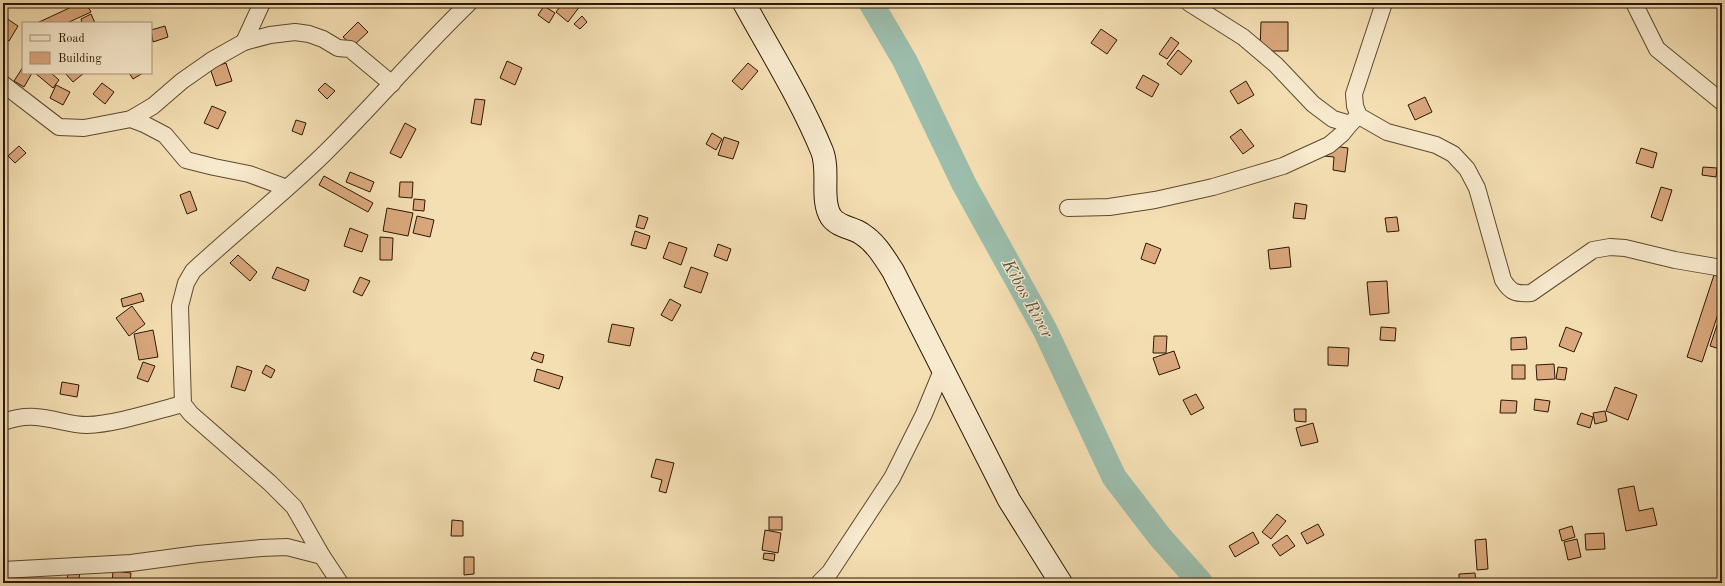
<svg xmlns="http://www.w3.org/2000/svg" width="1725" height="586" font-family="'Old Standard TT',serif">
<rect width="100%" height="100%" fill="#f4dfb3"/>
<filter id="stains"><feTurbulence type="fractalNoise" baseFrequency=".005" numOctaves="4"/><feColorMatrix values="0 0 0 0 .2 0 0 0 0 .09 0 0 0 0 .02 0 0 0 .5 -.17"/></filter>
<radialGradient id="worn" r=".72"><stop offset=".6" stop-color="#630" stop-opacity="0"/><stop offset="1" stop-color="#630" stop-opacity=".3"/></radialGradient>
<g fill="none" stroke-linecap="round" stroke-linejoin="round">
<path stroke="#9cbdac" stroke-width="25" d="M871,3L905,61L964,184L1045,330L1114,477L1160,537L1201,583"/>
</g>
<g fill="#dba87d" stroke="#2b1802">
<path d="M80,3H86L91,12L67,23H37Z"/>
<path d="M563,3H575L580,6L568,22L556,12Z"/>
<path d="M544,6L555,13L549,23L538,15Z"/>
<path d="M91,14L95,23H82L81,19Z"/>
<path d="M3,16L18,26L9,41L3,37Z"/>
<path d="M582,16L587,22L580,29L574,24Z"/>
<path d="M358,22L368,32L353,46L343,37Z"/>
<path d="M1261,22H1288V51H1260Z"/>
<path d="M165,26L168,37L153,42L151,30Z"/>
<path d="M1101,29L1117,40L1107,54L1091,43Z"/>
<path d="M1171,37L1179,43L1167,59L1159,54Z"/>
<path d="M1178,50L1192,61L1181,75L1167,64Z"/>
<path d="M507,61L522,68L515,85L500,78Z"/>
<path d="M226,63L232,81L216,86L210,68Z"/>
<path d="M748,63L758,71L742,90L732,81Z"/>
<path d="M23,67V73H32L24,87L14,81Z"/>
<path d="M35,73H51L59,80L53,88Z"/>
<path d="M65,73H84L73,82Z"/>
<path d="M129,73H143L133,79Z"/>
<path d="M1143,75L1159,84L1152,97L1136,88Z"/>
<path d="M1246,81L1254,95L1238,104L1230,91Z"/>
<path d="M102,83L114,92L105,104L93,94Z"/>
<path d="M325,83L335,91L327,99L318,90Z"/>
<path d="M56,85L70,92L63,105L50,98Z"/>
<path d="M1425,97L1432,112L1415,120L1408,105Z"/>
<path d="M475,99L485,100L481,125L471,123Z"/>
<path d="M212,106L226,112L218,129L204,123Z"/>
<path d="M296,120L306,123L302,135L292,131Z"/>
<path d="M405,123L416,129L401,158L390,153Z"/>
<path d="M1241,129L1254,146L1243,154L1230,137Z"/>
<path d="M712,133L722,139L716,150L706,144Z"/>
<path d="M724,137L739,142L733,159L718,155Z"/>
<path d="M1325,145L1348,148L1345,172L1333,170L1334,157L1324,156Z"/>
<path d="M19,146L26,153L15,163L8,156Z"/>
<path d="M1641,148L1657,153L1653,168L1636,163Z"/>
<path d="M1703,167L1717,168L1716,177L1702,175Z"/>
<path d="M350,172L374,182L370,192L346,182Z"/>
<path d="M324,176L373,203L368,212L319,185Z"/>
<path d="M400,182H413L412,198L399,197Z"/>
<path d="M1661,187L1672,190L1662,221L1651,217Z"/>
<path d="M190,191L197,210L187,214L180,195Z"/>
<path d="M414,199L425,200L424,211L413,210Z"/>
<path d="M1295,203L1307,205L1305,219L1293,218Z"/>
<path d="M387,208L413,213L408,236L383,231Z"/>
<path d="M639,215L648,218L644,229L636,227Z"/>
<path d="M417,216L434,220L430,237L413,233Z"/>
<path d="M1397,217L1399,231L1387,232L1385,218Z"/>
<path d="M350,228L368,235L362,252L344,246Z"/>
<path d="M635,231L650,236L646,249L631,245Z"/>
<path d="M380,237L393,238L392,260H380Z"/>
<path d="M669,242L687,248L681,265L663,258Z"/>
<path d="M1146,243L1161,249L1155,264L1141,259Z"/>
<path d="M718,244L731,249L727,261L714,256Z"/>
<path d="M1289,247L1291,267L1270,269L1268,250Z"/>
<path d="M238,255L257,272L250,281L230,263Z"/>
<path d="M277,267L309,280L305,291L272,278Z"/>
<path d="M691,267L708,273L701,293L684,287Z"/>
<path d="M1714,275L1722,278V302L1702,362L1687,357Z"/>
<path d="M360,277L370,281L362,296L353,292Z"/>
<path d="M1387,281L1389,313L1370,315L1367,282Z"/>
<path d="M141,293L144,301L123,307L121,299Z"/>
<path d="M670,299L681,305L672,321L661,315Z"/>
<path d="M132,306L145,324L129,336L116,318Z"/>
<path d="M612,324L634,328L630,346L608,342Z"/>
<path d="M1717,325L1722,327L1720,349L1710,346Z"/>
<path d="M1381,327L1396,328L1395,341L1380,340Z"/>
<path d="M1566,327L1582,333L1574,352L1559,346Z"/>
<path d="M153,330L158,357L139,360L134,334Z"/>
<path d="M1154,336H1167L1166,353H1153Z"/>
<path d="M1526,337L1527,349L1511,350V338Z"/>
<path d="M1328,347L1349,348L1348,366L1328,365Z"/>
<path d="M1174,351L1180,368L1159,375L1153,358Z"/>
<path d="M534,352L544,355L542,363L531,359Z"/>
<path d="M143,362L155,366L148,382L137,378Z"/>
<path d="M1554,364L1555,379L1537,380L1536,365Z"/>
<path d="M266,365L275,370L271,378L262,373Z"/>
<rect x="1512" y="365" width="13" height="14"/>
<path d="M237,366L252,371L245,391L231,387Z"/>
<path d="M1558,367L1567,368L1565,380L1556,379Z"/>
<path d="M537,369L563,377L559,389L534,381Z"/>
<path d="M62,382L79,385L77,397L60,394Z"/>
<path d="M1615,387L1637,395L1628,420L1606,411Z"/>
<path d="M1196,394L1204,408L1191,415L1183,400Z"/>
<path d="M1535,399L1550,401L1548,412L1534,410Z"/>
<path d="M1501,400L1517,401L1516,413H1500Z"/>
<path d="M1294,409H1306V422L1295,421Z"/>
<path d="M1605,411L1607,421L1595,424L1593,413Z"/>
<path d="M1581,413L1593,417L1590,428L1577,424Z"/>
<path d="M1313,423L1318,442L1301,446L1296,428Z"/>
<path d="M656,459L674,463L666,493L659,491L662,480L651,477Z"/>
<path d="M1634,486L1639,511L1653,508L1657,525L1626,531L1618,489Z"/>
<path d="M1277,514L1286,521L1271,539L1262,532Z"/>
<rect x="769" y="517" width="13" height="13"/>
<path d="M452,520L463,521V536H451Z"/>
<path d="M1318,524L1324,535L1307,544L1301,533Z"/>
<path d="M1572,526L1575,537L1562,541L1559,530Z"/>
<path d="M765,530L781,533L778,553L762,550Z"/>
<path d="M1253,532L1259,543L1235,557L1229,546Z"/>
<path d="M1604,533L1605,549L1586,550L1585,534Z"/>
<path d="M1287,535L1295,546L1280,556L1272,545Z"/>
<path d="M1486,539L1488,569L1477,570L1475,540Z"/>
<path d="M1577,539L1581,557L1568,560L1564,542Z"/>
<path d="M764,553L775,554L774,561L763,559Z"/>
<path d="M464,557H474V574L464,575Z"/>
<path d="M69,571L80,573L78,583L66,582Z"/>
<path d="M113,571L131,573L130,583H112Z"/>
<path d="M3,573L22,575V583H3Z"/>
<path d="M1475,573L1476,583H1459V574Z"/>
</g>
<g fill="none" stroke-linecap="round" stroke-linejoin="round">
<defs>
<g id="street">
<path d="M1189,3L1243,37L1276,65L1313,104L1333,119L1350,124L1356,118"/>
<path d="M1384,3L1354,94L1355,106L1359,116L1387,132L1436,145L1453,154L1467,169L1477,188L1503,280C1511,293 1516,294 1531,293L1593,250L1610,247L1625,248L1675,260L1722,268"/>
<path d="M1634,3L1657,49L1722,102"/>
<path d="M244,42L262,3"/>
<path d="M3,84L59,127L84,128L131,119L144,124L165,135L186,160L214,167L249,174L287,188"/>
<path d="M131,119L153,106L182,81L212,60L244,42L270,35L295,32L309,34L323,39L338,48L350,49L392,84"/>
<path d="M1068,208L1109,207L1155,200L1213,187L1283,166L1329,145L1342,134L1350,124"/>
<path d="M3,422C14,418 24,416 36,417C53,418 70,425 87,425C116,424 155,411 183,404"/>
<path d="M3,570L131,563L198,554L261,548L287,547L322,556"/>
<path d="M340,583L322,556L294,507L270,483L191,414L183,404L180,306L186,283L193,271C236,231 282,195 324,154C374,105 419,51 469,3"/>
<path d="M819,583L830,572L892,478L924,414L943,368"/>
</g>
<path id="secondary" d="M744,3C771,52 801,100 822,151C830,171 820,199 831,217C839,228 853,227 862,234C876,243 884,257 893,271L1009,500L1061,583"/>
</defs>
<use href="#street" stroke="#5d4a2e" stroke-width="18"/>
<use href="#secondary" stroke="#2b1802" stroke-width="24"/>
<use href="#street" stroke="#f8eace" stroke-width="16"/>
<use href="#secondary" stroke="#f8eace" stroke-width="22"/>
</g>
<g text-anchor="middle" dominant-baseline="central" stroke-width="3" stroke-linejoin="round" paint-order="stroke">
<g font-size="17" font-style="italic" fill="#53523e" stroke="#f8eace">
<text transform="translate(1027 299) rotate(61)">Kibos River</text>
</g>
</g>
<rect width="1725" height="586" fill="none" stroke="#f4dfb3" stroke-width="16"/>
<rect x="4" y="4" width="1717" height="578" fill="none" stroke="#2b1802" stroke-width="2"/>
<rect x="8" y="8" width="1709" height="570" fill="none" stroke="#2b1802"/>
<rect x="22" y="22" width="130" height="52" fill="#f8eace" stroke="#a6967c"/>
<rect x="30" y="35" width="20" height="6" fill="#f8eace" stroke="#a6967c"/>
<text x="58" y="42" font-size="12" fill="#2b1802">Road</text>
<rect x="30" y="52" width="20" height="12" fill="#dba87d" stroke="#a6967c"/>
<text x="58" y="62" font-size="12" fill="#2b1802">Building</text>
<rect width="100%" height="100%" filter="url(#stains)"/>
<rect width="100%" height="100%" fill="url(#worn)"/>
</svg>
